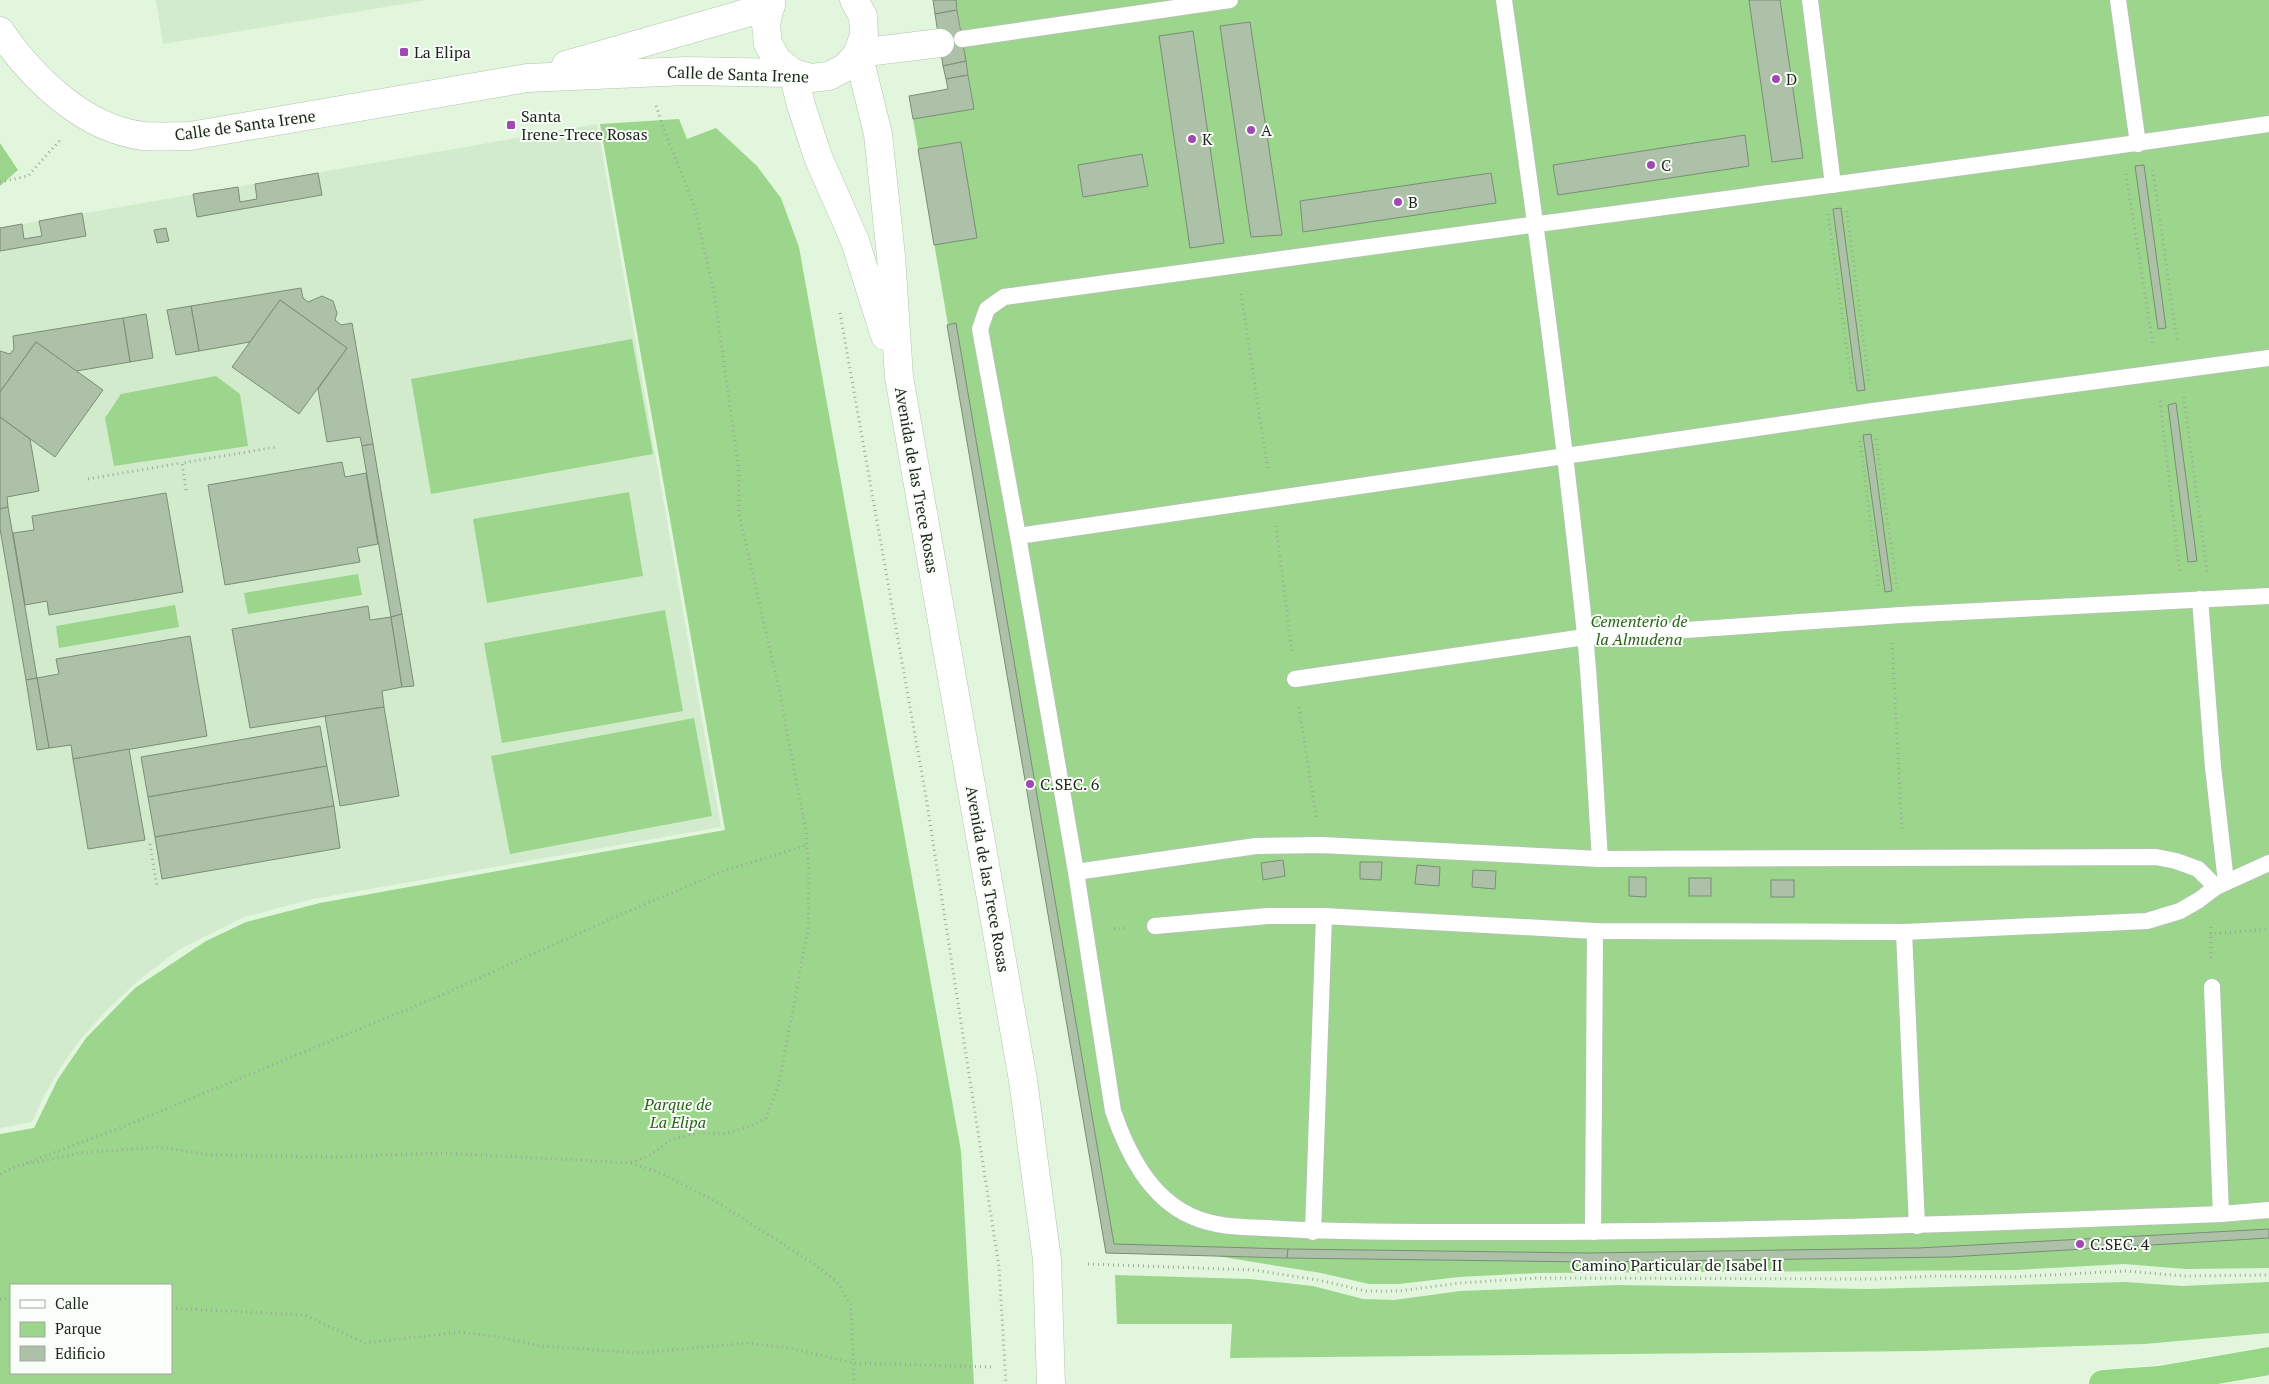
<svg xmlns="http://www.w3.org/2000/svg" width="2269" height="1384" font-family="'PT Serif',serif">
<rect width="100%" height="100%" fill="#e2f6dd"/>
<g fill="#d2ebcc">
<path d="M156,0H427L163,44Z"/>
<path d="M597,124L721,827L313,899L244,917L180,949L141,978L108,1009L83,1036L62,1065L44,1096L32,1122L0,1128V228Z"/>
</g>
<g fill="#9bd68c" fill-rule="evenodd">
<path d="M956,0H2269V1268L2186,1269L2124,1264L2016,1270L1537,1273L1459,1277L1399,1284H1369L1321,1273L1217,1256L1106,1253L913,119L974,108Z"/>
<path d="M679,119L687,139L716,128L757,166L781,198L799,247L961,1151L974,1384H0V1134L34,1128L58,1079L86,1038L135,988L206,941L246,922L320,903L725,830L600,124ZM171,1285V1373H11V1285Z"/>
<path d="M0,143L18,170L0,186Z"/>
<path d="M632,339L653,454L431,494L411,379Z"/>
<path d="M216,376L240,394L248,446L114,466L105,418L121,394Z"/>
<path d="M629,492L643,576L487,603L473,519Z"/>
<path d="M358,574L362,595L248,614L244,593Z"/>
<path d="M175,605L179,627L59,648L56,626Z"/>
<path d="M665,610L683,711L502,743L484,643Z"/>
<path d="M694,718L712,816L510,854L491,756Z"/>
<path d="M1115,1275L1250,1279L1313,1286L1363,1299L1394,1300L1460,1291L1617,1285L1868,1289L2125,1282L2182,1286L2269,1282V1333L2144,1344L1921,1351L1230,1358L1232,1324H1117Z"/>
</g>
<g fill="#adc1a8" stroke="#7b8d76">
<path d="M933,0H956L957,10L935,14Z"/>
<path d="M1749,0H1780L1803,158L1772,162Z"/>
<path d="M957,10L966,61L943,66L935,14Z"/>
<path d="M1250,22L1282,235L1251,237L1220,26Z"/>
<path d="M1193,31L1224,243L1190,248L1159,36Z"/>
<path d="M966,61L968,75L946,79L943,66Z"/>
<path d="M968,75L974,109L913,119L909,96L948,89L946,79Z"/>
<path d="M1745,135L1749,166L1558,195L1553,165Z"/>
<path d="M961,142L977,238L934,245L918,149Z"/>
<path d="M1142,154L1148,186L1083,197L1078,165Z"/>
<path d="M2144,165L2166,328L2158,329L2135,166Z"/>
<path d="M318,173L322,195L197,217L193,194L238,187L240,202L257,199L255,184Z"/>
<path d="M1491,173L1496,203L1303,232L1300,201Z"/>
<path d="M1841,208L1865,390L1857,391L1833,209Z"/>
<path d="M82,213L86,236L0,251V228L22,224L24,239L42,236L39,221Z"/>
<path d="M166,228L169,241L157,243L154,230Z"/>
<path d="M301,288L303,298L308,302L322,296L333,301L337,313L335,320L341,325L352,323L373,444L362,446L360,437L327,442L318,389L347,348L280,300L250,342L199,351L191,306Z"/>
<path d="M280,300L347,348L299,414L232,367Z"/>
<path d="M191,306L199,351L176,355L167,310Z"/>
<path d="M146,314L153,358L130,362L123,318Z"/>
<path d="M123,318L130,362L76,371L36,342L0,392V351L10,354L14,349L13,336Z"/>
<path d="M956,323L1114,1244L1288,1249L1287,1258L1106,1253L947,325Z"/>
<path d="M36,342L103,390L55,457L0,417V392Z"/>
<path d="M2176,403L2197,561L2188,562L2168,405Z"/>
<path d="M0,417L30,439L39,491L7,497L8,507L0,509Z"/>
<path d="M1871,434L1892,591L1885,592L1863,435Z"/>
<path d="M373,444L402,614L391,617L362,446Z"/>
<path d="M342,462L345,477L366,473L378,544L357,548L360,562L225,585L208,485Z"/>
<path d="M166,493L183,592L49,615L47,601L25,605L13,533L34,530L32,516Z"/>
<path d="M8,507L37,678L26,680L0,529V509Z"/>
<path d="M368,606L370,620L391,617L402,687L382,691L384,707L250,728L232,629Z"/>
<path d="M402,614L414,686L402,687L391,617Z"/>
<path d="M190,636L207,736L73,759L71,745L49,748L37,678L59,674L56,659Z"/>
<path d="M37,678L49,748L37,750L26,680Z"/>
<path d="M384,707L399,796L340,806L325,716Z"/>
<path d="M320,726L327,766L148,797L141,757Z"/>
<path d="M129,749L145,840L88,849L73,759Z"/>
<path d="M327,766L334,806L155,837L148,797Z"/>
<path d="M334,806L340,848L162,879L155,837Z"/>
<path d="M1283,860L1285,876L1263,880L1261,863Z"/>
<path d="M1360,862H1382L1381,880L1360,879Z"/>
<path d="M1417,865L1440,867L1439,886L1415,884Z"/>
<path d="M1473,870L1496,871L1495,889L1472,887Z"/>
<path d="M1629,877H1646V897L1629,896Z"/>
<rect x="1689" y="878" width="22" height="18"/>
<rect x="1771" y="880" width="23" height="17"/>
<path d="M2269,1229V1238L1949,1257L1588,1262L1287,1258L1288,1249L1588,1253L1918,1248Z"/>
</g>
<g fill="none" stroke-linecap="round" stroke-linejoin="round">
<defs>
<g id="lane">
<path d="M1504,0C1534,211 1563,422 1585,634C1592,709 1595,784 1600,859"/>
<path d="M1810,0L1833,185"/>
<path d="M2118,0L2138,144"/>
<path d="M962,39L1230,0"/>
<path d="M2269,358L1873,411L1018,536L1076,872L1113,1111C1127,1152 1149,1197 1191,1216C1215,1227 1240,1227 1266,1228C1326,1232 1387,1232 1447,1232C1706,1233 1963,1224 2221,1214L2269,1210"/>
<path d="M1018,536L980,329L987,309L1004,297C1182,274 1360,249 1538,224C1782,191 2026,160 2269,124"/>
<path d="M2200,599L2213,767L2226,882"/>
<path d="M1295,679L1585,637L1901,615L2269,596"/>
<path d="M1076,872L1256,846L1321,845L1600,859L2156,857L2176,861L2198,869L2216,887"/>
<path d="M1155,926L1268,916H1324L1595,931L1904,932L2147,921L2180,911L2199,900L2216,887L2269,863"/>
<path d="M1904,932L1917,1226"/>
<path d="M2212,987L2221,1214"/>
<path d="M1313,1232L1324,916"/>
<path d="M1593,1232L1595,931"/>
</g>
<path id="street" d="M858,53L940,43"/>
<g id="secondary">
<path d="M771,0L766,25L768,44L778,61L793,73L801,105L818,157L855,241L885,336"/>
<path d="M854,0L863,16L864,35L858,53L878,134L891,256L899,377L1023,1080L1047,1260L1051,1384"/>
<path d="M0,31C33,79 84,129 144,136C159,137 175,136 190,136L527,78L686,71L793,73L811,78L829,76L846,67L858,53"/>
<path d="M566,65L771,6"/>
</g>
<path id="highway" d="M2103,1384L2159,1380L2269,1361"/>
</defs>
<use href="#lane" stroke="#b1c5ad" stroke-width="18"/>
<use href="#street" stroke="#b1c5ad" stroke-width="29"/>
<use href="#secondary" stroke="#b1c5ad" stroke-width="29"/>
<use href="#highway" stroke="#fff" stroke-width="29"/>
<g stroke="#9bab97" stroke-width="3" stroke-dasharray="1 4" stroke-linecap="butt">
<path d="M2153,170L2177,342"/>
<path d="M2126,174L2153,345"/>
<path d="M0,182L28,176L61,139"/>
<path d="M1847,211L1869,383"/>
<path d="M1828,214L1852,386"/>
<path d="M1241,294L1268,471"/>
<path d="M840,313L926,797L999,1267L1006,1384"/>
<path d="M2184,397L2207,572"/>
<path d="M2160,401L2180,574"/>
<path d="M1876,439L1897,588"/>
<path d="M1860,441L1879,589"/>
<path d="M88,479L181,463"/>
<path d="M186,490L182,463L276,447"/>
<path d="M1276,526L1292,652"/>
<path d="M1892,643L1902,831"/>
<path d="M1299,707L1316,817"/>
<path d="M150,844L157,887"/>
<path d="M2211,927V961"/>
<path d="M1114,929L1127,928"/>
<path d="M2210,934L2269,929"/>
<path d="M26,1163L125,1126L437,997L631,910L721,872L807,845"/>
<path d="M631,1163L650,1155L672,1139L700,1133L723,1134L752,1126L766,1118L779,1083L808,929L809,874L806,832L779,689L739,514V472L714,291L694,205L663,127L656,105"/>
<path d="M0,1174L17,1166L80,1153L159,1147L212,1155L333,1157L445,1153L631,1163L663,1174L720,1204L814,1264L837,1282L851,1305L854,1384"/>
<path d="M1088,1264L1254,1270L1318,1280L1366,1291H1399L1460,1283L1538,1278L1874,1279L1935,1276L2013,1277L2125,1271L2185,1276L2269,1275"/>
<path d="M0,1299L11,1298"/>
<path d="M171,1308L305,1315L365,1343L460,1332L499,1337L541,1346L640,1353L746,1343L789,1348L853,1363L991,1367"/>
</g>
<use href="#lane" stroke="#fff" stroke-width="16"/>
<use href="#street" stroke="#fff" stroke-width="28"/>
<use href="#secondary" stroke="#fff" stroke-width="28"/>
<use href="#highway" stroke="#96d786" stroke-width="28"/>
</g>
<g fill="#a049b5" stroke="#fafef9" stroke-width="2">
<rect x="399" y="47" width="10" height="10" rx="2.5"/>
<circle cx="1776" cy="79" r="5"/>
<rect x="506" y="120" width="10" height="10" rx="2.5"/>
<circle cx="1251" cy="130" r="5"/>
<circle cx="1192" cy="139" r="5"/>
<circle cx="1651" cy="165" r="5"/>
<circle cx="1398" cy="202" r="5"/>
<circle cx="1030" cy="784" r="5"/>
<circle cx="2080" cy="1244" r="5"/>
</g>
<g text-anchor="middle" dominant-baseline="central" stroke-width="4" stroke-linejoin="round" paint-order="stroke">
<g font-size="16" fill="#1d251b" stroke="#fafef9" text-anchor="start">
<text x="414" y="52">La Elipa</text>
<text x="1786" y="79">D</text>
<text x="521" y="116">Santa<tspan x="521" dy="18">Irene-Trece Rosas</tspan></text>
<text x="1261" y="130">A</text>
<text x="1202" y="139">K</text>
<text x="1661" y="165">C</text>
<text x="1408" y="202">B</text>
<text x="1040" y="784">C.SEC. 6</text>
<text x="2090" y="1244">C.SEC. 4</text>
</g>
<g font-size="16" fill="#1d251b" stroke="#fafef9">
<text transform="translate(738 74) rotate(2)">Calle de Santa Irene</text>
<text transform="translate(245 125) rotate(-8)">Calle de Santa Irene</text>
<text transform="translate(917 480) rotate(80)">Avenida de las Trece Rosas</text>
<text transform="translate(988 879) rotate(80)">Avenida de las Trece Rosas</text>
<text x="1677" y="1265">Camino Particular de Isabel II</text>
</g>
<g font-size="16" font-style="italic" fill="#286317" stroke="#fafef9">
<text x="1639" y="621">Cementerio de<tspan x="1639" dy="18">la Almudena</tspan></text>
<text x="678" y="1104">Parque de<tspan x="678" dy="18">La Elipa</tspan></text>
</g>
</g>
<rect x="10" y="1284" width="162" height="90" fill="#fafef9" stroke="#a2a7a0"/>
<rect x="20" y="1300" width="25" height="8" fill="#ffffff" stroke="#a2a7a0"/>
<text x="55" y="1309" font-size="15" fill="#1d251b">Calle</text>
<rect x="20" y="1322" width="25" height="15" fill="#9bd68c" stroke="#a2a7a0"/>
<text x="55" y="1334" font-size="15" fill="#1d251b">Parque</text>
<rect x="20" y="1346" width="25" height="15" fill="#adc1a8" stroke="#a2a7a0"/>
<text x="55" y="1359" font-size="15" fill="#1d251b">Edificio</text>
</svg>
